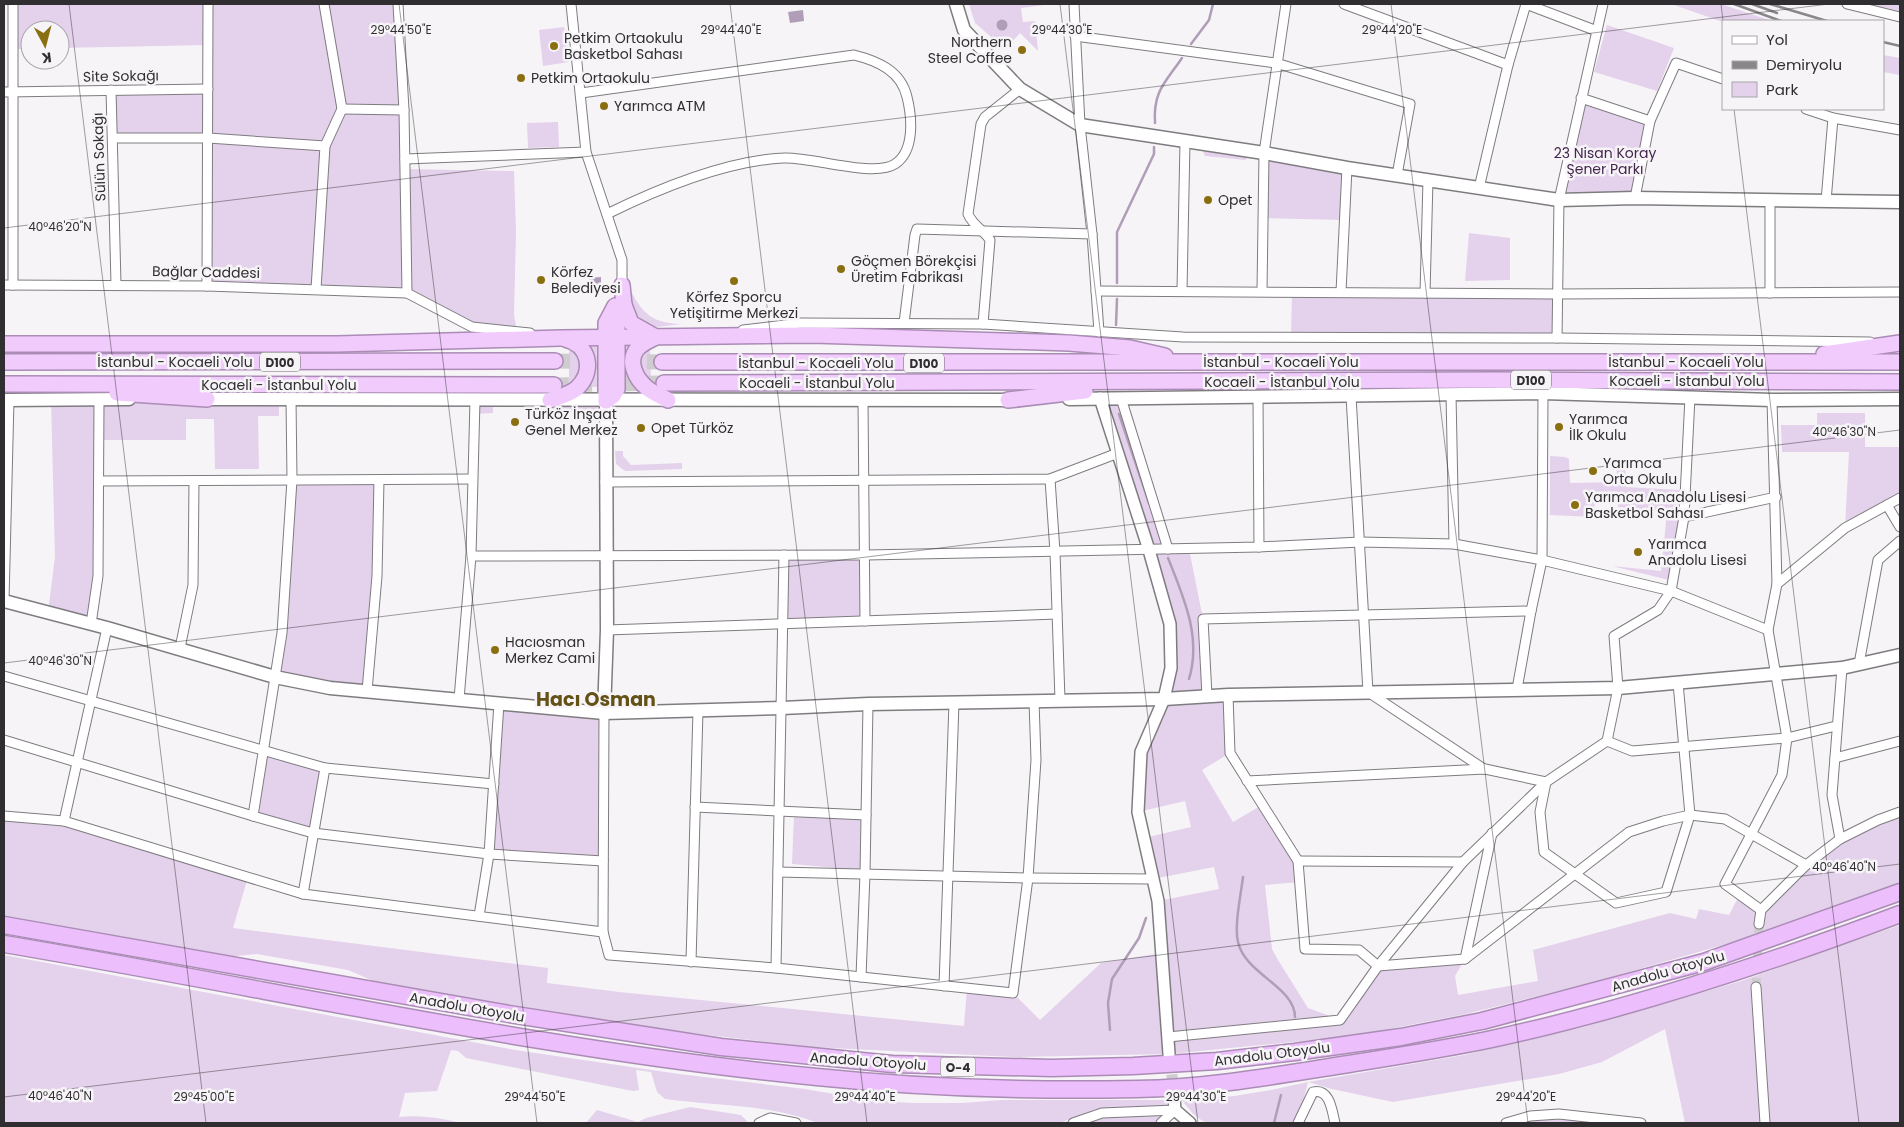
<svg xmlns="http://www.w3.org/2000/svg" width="1904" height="1127" font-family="Poppins,sans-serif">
<rect width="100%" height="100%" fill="#f7f4f8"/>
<g fill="#e4d1eb">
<path d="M13,4H398L405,169L514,171L516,232L514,315L516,326L472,327L407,293L207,286L208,138H113L111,90L207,89L208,45L60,48V30H30V49H13Z"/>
<path d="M969,4H1052L1021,8L1023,22L1035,21L1038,51L1020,33L1005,49L975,23Z"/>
<path d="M1671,4H1721L1772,21L1723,22Z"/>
<path d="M1866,4H1900V11Z"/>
<path d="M1607,25L1674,48L1657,91L1594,72Z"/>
<path d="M564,27L569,62L543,66L539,30Z"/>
<path d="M1883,55L1900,58V75L1883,72Z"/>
<path d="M1581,98L1650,121L1635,198L1559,200Z"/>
<path d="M558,122L559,147L528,148L527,123Z"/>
<path d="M1203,151L1249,157L1245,160L1205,156Z"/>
<path d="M1264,153L1347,168L1344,220L1263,218Z"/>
<path d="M1469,233L1510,238V280L1465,281Z"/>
<path d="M631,291C643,315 654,323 681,324L657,327L649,324L636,315L632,308Z"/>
<path d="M1292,291L1557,294V338L1291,337Z"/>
<path d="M635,343L637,385L621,386V344Z"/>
<rect x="586" y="346" width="13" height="41"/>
<path d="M650,346L651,382L645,380L638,359Z"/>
<path d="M572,347L575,349L583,364L576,381L571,383L569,381V350Z"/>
<path d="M1100,398H1121L1168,549H1189L1203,619L1207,696L1228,695L1230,753L1202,770L1233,822L1262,805L1298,861L1300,882L1265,885L1272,949L1278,960L1308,1008L1341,1020L1378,966L1465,959L1455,976L1458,995L1538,981L1533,950L1670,913L1696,919L1699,909L1729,915L1740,894L1761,910L1840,839L1900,812V884L1758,935L1590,983L1466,1014L1354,1036L1169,1054L1013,1057L811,1047L640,1027L378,983L348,970L257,954L227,957L198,951L4,918V816L64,821L248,877L233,928L548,968L547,983L619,992L964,1026L967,988L1013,993L1040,1020L1101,963L1162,953L1158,901L1219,889L1214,867L1153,879L1144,838L1191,827L1185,801L1138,812L1141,752L1164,699L1170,624Z"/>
<path d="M279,399V416H258L259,469H215L214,419H186V440H99V481L91,624L48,612L55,557L51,400Z"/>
<path d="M560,405L597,406L601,415V422L594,420L589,413L560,412Z"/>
<path d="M476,406H493V413L476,414Z"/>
<path d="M1817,413H1865V447H1900V498L1845,528L1849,452H1782L1781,425H1817Z"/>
<path d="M615,451H623V456L631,465L682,463V469L625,471L616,464Z"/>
<path d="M1550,456L1565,457L1569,459L1570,483L1617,482L1616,458H1625L1626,487L1679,490L1680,521L1669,580L1612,566L1661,571L1667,512L1618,507V496L1595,495L1594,517L1550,515Z"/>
<path d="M292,480H379L367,691L275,677Z"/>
<path d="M784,555H866L865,621L782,624Z"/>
<path d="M499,703L604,713L603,861L489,854Z"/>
<path d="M265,751L325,768L313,833L253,816Z"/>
<path d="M794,815L861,817L860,870L792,864Z"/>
<path d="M1900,925V1123H1685L1665,1029L1602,1062L1559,1074L1393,1102L1332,1089L1308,1082L1299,1118L1294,1123H1207C1196,1118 1189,1110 1182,1100L1234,1096L1271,1090L1308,1082L1464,1055L1584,1027L1741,981Z"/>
<path d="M4,955L515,1050L679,1074L805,1089L868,1100L912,1103H962L1001,1100H1168L1166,1108L1096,1109L1062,1122L1175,1110L1161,1123H818C770,1104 716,1106 665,1099L657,1092L651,1072L636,1070L639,1090L633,1091L466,1058L458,1051L451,1050L437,1091L405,1093L399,1117C420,1115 440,1118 461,1123H4Z"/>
<path d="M690,1107L741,1115L747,1121L746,1123H586L597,1110L638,1122L646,1118Z"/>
<path d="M1530,1116L1641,1123H1506Z"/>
</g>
<g fill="#b09db7">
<path d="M803,10L804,21L790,23L788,12Z"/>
<circle cx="1002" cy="25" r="5.5"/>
<path d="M601,277V293L588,278Z"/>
</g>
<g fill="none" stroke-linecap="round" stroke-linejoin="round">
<g stroke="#b09db7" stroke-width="2.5">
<path d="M1191,44L1209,20L1213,4"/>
<path d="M1155,123C1153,91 1165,83 1182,58"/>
<path d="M1117,283V232L1154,154V147"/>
<path d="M1116,325L1117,299"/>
<path d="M1119,414L1149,503"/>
<path d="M1168,558C1183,596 1202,637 1189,679"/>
<path d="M1243,877C1241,894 1234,926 1238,942C1245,974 1295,987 1295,1017"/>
<path d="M1110,1030L1108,1003L1112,979L1139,938L1146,918"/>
<path d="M1274,1123L1281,1095"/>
</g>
<path stroke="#cfccd0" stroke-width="9" stroke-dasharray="9 4.5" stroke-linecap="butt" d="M1756,987L1759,924"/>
<path stroke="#cfccd0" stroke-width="11" stroke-dasharray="11 5.5" stroke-linecap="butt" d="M1170,1058L1174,1094"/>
<g stroke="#cfccd0" stroke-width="15" stroke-dasharray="15 8" stroke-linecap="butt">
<path d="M555,361L662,362"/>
<path d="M554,385L664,383"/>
</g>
<defs>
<g id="minor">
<path d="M13,4V285"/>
<path d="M324,4L342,109L325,146"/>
<path d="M398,4L404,110L407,293"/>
<path d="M571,4L586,152L622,260V285"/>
<path d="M1074,4L1080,125L1092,234L1099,332"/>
<path d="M1344,4L1508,65"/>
<path d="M1526,4L1597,31"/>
<path d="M1847,4L1900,17"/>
<path d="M1075,36L1276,63L1410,104L1397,175"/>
<path d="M111,90L116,284"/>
<path d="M4,92L208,89"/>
<path d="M581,93L854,55C878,61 901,71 907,97C912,117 915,151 895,164C873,178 810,156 783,158C725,161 658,189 607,214"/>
<path d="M1581,98L1650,121"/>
<path d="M342,109L404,110"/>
<path d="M1806,109L1833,118L1900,130"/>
<path d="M113,138H208L325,146L316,289"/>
<path d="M405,159L586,152"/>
<path d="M1479,188L1508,65L1526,4"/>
<path d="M1635,198L1650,121L1676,63L1723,79"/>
<path d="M1826,201L1833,118"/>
<path d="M4,285L207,286L407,293L472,327L530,333"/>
<path d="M207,286L208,4"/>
<path d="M1182,290L1185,142"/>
<path d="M1096,291L1557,294L1900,292"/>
<path d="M1262,291L1264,153L1286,4"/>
<path d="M1341,292L1347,168"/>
<path d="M1425,293L1428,180"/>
<path d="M1770,293V200"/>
<path d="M904,323L915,235L917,229L1092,234"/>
<path d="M983,324L990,240C984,230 973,226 968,214L981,124L985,117L1020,89"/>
<path d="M743,330L801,323L983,324L1183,337L1557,338L1559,200L1603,4"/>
<path d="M1557,338L1870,342"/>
<path d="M1451,394L1454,544"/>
<path d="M1351,396L1368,692L1484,769"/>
<path d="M1258,397L1259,547"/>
<path d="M1121,398L1168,549"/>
<path d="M863,400L865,621"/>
<path d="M1050,479L1055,552L1060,700"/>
<path d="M99,481L472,479"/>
<path d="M605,482L1050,479L1118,453"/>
<path d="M1887,505L1900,527"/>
<path d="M1684,517L1776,497"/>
<path d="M471,556L866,555L1259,547L1360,542L1454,544L1542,560L1671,591L1768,630"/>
<path d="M1777,584L1845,528L1900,498"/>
<path d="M4,601L9,400"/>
<path d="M91,624L98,576L99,400"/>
<path d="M607,630L1057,614"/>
<path d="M180,648L193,585L194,481"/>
<path d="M1859,664L1878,560L1900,541"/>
<path d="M4,676L325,768L494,784"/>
<path d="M1517,689L1531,611L1542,560L1543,393"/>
<path d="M367,691L377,576L379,480"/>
<path d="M1228,695L1230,753L1298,861L1305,949L1359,950L1378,966L1465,959L1629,832L1663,821L1690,815L1725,819L1806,865"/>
<path d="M1207,696L1203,619L1531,611"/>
<path d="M459,699L471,556L475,400"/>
<path d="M604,713L603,932L609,955L776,968L1013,993L1028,878L1036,760L1034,701"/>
<path d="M4,740L253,816L313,833L489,854L603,861"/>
<path d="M1607,741L1632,751L1787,738L1836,726"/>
<path d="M1835,758L1900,741"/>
<path d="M1247,781L1485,769L1546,782L1540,812L1544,852L1616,903L1666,892L1690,815L1678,683"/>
<path d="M695,807L866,815"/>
<path d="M4,816L64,821L303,894L603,932"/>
<path d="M253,816L282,633L292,480L291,399"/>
<path d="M64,821L107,628"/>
<path d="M1840,839L1832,795L1842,668"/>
<path d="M1298,861L1463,862"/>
<path d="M778,872L1028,878L1153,879"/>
<path d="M303,894L325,768"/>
<path d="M1761,910L1725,884L1782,775L1787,738L1768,630L1777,584L1772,400"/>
<path d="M479,916L489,854L499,703"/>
<path d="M1759,924L1761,910L1806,865L1840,839L1878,820L1900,812"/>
<path d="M1465,959L1492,833"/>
<path d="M691,962L698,710"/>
<path d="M776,968L784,555"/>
<path d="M861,977L865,874L868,704"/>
<path d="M944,986L954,703"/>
<path d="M1756,987L1765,1123"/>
<path d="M1168,1037L1340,1020L1378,966L1463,862L1546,782L1607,741L1618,688L1614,636L1658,610L1671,591L1684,517L1690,397"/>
<path d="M759,1123L770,1118L796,1123"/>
<path d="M1073,1123L1102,1113L1175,1110"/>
<path d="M1161,1123L1175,1110"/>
<path d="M1298,1123L1313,1092C1330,1088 1332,1111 1335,1123"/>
<path d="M1506,1123L1530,1116L1559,1114L1641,1123"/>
</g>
<g id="tertiary">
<path d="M1100,398L1149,550L1170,624L1171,668L1164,699L1141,752L1138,812L1158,901L1169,1054"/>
<path d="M1174,1098L1175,1110L1190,1123"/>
</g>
<g id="secondary">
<path d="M956,4L964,30L1020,89L1080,125L1264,153L1347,168L1559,200L1635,198L1900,202"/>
<path d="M199,399L1016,400"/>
<path d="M1069,399L1543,393L1772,400L1900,399"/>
<path d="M4,400L129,399"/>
<path d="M4,601L107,628L275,677L330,688L604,713L782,708L868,704L1164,699L1228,695L1618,688L1842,668L1900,655"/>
<path d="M604,713L607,630L606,401"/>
</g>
<g id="trunk">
<path d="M624,305L631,323L654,336"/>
<path d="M654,338C648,341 641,344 637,349C627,362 636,379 647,388C653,393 661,396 668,400"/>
<path d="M4,344H337L561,338L813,335L1069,343L1130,348L1165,356"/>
<path d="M1824,354L1900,343"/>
<path d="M4,362L555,361"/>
<path d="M662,362H1900"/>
<path d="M664,383L1496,380L1900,382"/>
<path d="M4,384L554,385"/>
<path d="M117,393L207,399"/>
<path d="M550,400C559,397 568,395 576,389C595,372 590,345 565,339"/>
<path d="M1008,400L1085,391"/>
<path d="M606,401L613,396L617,389V323L624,305L622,285"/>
<path d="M606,401V323L615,306"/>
</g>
<g id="motorway">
<path d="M4,925L509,1014L721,1047L892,1064L1051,1068L1133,1066L1217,1061L1295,1052L1401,1037L1482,1021L1704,962L1900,892"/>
<path d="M4,944C275,989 544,1051 817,1077C923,1088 1031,1091 1137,1089C1208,1088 1279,1075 1349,1064C1397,1056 1445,1049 1492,1039C1631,1009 1767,964 1900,914"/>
</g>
</defs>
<use href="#minor" stroke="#7f7c80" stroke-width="11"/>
<use href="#tertiary" stroke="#7f7c80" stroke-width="14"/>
<use href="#secondary" stroke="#7f7c80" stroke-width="15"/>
<use href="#trunk" stroke="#aa8cb5" stroke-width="18"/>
<use href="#motorway" stroke="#aa8cb5" stroke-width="19"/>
<use href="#minor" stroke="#fff" stroke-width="9"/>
<use href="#tertiary" stroke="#fff" stroke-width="11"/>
<use href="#secondary" stroke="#fff" stroke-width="12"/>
<use href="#trunk" stroke="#f0cbfc" stroke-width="15"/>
<use href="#motorway" stroke="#ecbefc" stroke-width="16"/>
<g stroke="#8a878a" stroke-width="2.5">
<path d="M1734,4L1781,21"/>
<path d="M1752,4L1777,13"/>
<path d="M1770,4L1827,21"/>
<path d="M1883,42L1900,46"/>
</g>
</g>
<path fill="none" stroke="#302e30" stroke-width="1" stroke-opacity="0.45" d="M69,4L206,1123M399,4L537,1123M730,4L867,1123M1060,4L1198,1123M1391,4L1528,1123M1721,4L1723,21M1734,109L1859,1123M4,228L1829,4M4,663L1900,430M4,1097L1900,864"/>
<g fill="#8a6f11" stroke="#f7f4f8" stroke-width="2">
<circle cx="554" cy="46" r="5"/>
<circle cx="1022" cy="50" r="5"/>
<circle cx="521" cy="78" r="5"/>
<circle cx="604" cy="106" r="5"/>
<circle cx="1208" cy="200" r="5"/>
<circle cx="841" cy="269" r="5"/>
<circle cx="541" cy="280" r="5"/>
<circle cx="734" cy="281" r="5"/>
<circle cx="515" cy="422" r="5"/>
<circle cx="1559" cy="427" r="5"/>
<circle cx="641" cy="428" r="5"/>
<circle cx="1593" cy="471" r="5"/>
<circle cx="1575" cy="505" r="5"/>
<circle cx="1638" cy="552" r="5"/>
<circle cx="495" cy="650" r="5"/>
</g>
<g text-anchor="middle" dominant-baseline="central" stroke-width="5" stroke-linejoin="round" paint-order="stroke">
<g fill="#f7f4f8" stroke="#6c696c" stroke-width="1">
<rect x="260" y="352.5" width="40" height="19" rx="4"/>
<rect x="904" y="353.5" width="40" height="19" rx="4"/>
<rect x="1511" y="370.5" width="40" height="19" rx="4"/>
<rect x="940.5" y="1057.5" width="35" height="19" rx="4"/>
</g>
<g font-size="12" font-weight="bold" fill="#302e30">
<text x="280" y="362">D100</text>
<text x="924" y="363">D100</text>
<text x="1531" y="380">D100</text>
<text x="958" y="1067">O-4</text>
</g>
<g font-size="14" fill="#302e30" stroke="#f7f4f8" text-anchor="start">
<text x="564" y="38">Petkim Ortaokulu<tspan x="564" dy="16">Basketbol Sahası</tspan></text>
<text x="1012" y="42" text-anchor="end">Northern<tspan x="1012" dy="16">Steel Coffee</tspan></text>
<text x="531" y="78">Petkim Ortaokulu</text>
<text x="614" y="106">Yarımca ATM</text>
<text x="1218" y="200">Opet</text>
<text x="851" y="261">Göçmen Börekçisi<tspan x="851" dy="16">Üretim Fabrikası</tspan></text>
<text x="551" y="272">Körfez<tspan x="551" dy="16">Belediyesi</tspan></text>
<text x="734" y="297" text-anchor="middle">Körfez Sporcu<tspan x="734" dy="16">Yetişitirme Merkezi</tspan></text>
<text x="525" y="414">Türköz İnşaat<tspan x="525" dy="16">Genel Merkez</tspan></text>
<text x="1569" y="419">Yarımca<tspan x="1569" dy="16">İlk Okulu</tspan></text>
<text x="651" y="428">Opet Türköz</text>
<text x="1603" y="463">Yarımca<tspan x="1603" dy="16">Orta Okulu</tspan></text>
<text x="1585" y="497">Yarımca Anadolu Lisesi<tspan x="1585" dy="16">Basketbol Sahası</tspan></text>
<text x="1648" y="544">Yarımca<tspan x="1648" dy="16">Anadolu Lisesi</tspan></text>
<text x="505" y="642">Hacıosman<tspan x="505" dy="16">Merkez Cami</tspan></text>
</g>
<g font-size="14" fill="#302e30" stroke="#f7f4f8">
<text transform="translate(121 76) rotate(-1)">Site Sokağı</text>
<text transform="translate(99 157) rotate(-92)">Sülün Sokağı</text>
<text transform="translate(206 272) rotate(1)">Bağlar Caddesi</text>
<text x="175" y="362">İstanbul - Kocaeli Yolu</text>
<text x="1281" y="362">İstanbul - Kocaeli Yolu</text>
<text x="1686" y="362">İstanbul - Kocaeli Yolu</text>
<text x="816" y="363">İstanbul - Kocaeli Yolu</text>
<text x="1687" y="381">Kocaeli - İstanbul Yolu</text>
<text x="1282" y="382">Kocaeli - İstanbul Yolu</text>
<text x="817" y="383">Kocaeli - İstanbul Yolu</text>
<text x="279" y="385">Kocaeli - İstanbul Yolu</text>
<text transform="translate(1668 971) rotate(-16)">Anadolu Otoyolu</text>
<text transform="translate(467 1007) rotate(10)">Anadolu Otoyolu</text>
<text transform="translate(1272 1054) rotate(-7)">Anadolu Otoyolu</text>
<text transform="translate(868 1061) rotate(4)">Anadolu Otoyolu</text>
</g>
<g font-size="14" fill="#44274d" stroke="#f7f4f8">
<text x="1605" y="153">23 Nisan Koray<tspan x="1605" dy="16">Şener Parkı</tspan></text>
</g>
<g font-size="19" font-weight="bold" fill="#645115" stroke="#f7f4f8">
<text x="596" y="699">Hacı Osman</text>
</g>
</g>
<g font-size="12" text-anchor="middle" fill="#302e30" stroke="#f7f4f8" stroke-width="5" stroke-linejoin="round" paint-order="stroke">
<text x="401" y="34">29°44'50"E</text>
<text x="731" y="34">29°44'40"E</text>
<text x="1062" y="34">29°44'30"E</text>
<text x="1392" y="34">29°44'20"E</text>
<text x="60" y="231">40°46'20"N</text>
<text x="1844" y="436">40°46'30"N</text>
<text x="60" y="665">40°46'30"N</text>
<text x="1844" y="871">40°46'40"N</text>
<text x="60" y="1100">40°46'40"N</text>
<text x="204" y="1101">29°45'00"E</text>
<text x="535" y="1101">29°44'50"E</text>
<text x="865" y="1101">29°44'40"E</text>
<text x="1196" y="1101">29°44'30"E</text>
<text x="1526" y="1101">29°44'20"E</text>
</g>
<rect width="1904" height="1127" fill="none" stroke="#302e30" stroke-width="10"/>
<rect x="1722" y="20" width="162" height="90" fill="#f7f4f8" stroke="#a7a5a8"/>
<rect x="1732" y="36" width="25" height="8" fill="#ffffff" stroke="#a7a5a8"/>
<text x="1766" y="45" font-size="15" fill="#302e30">Yol</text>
<rect x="1732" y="61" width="25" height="8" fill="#8a878a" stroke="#a7a5a8"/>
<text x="1766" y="70" font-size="15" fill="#302e30">Demiryolu</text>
<rect x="1732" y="82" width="25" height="15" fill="#e4d1eb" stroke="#a7a5a8"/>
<text x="1766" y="95" font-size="15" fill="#302e30">Park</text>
<g transform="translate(45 45) rotate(173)"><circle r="24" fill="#f7f4f8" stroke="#a7a5a8"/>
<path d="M0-4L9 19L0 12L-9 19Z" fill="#8a6f11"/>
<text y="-8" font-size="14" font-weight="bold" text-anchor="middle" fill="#302e30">K</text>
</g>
</svg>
